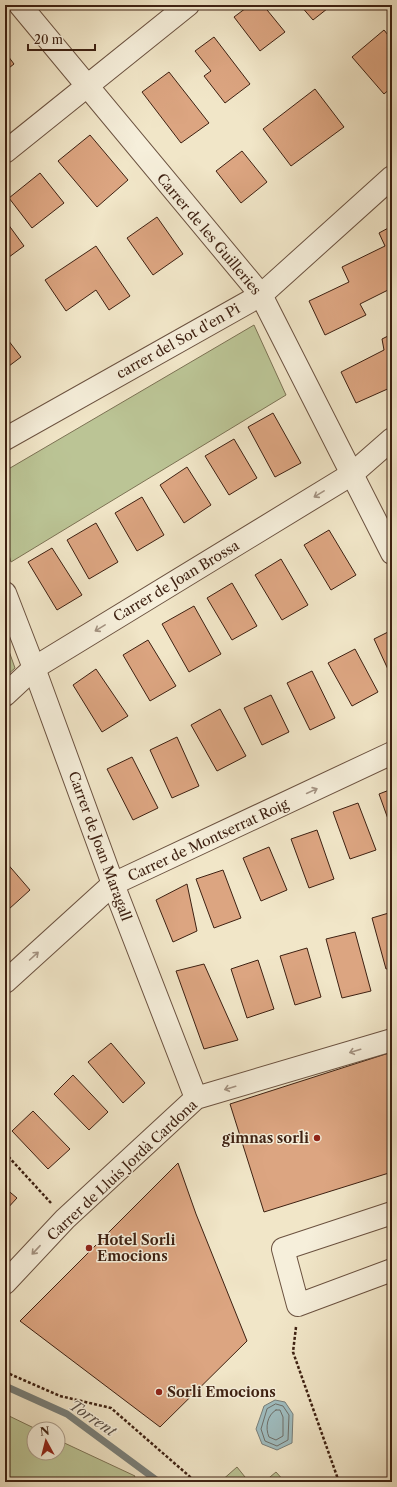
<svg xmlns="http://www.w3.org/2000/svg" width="397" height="1487" font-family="'Libre Caslon Text',serif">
<rect width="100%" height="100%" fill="#f1e6c8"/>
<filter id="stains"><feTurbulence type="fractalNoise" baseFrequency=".005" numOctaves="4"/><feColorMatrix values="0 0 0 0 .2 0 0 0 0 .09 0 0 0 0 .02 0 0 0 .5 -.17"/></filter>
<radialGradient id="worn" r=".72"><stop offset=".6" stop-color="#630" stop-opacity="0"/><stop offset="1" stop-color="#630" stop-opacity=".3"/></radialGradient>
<g fill="#bbc495" stroke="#7c7254">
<path d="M254,325L286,395L11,562L5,542V471Z"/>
<path d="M5,640L15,668L5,677Z"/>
<path d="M5,1414L36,1429H34V1453H58V1440L135,1476L132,1482H5Z"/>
<path d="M237,1467L249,1482H220Z"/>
<path d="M276,1472L285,1482H264Z"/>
</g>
<path fill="#9fbdc0" stroke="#787f7a" d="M275,1400L285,1402L293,1414L292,1443L277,1450L262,1444L256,1429L264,1406Z"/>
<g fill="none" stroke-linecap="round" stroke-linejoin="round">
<g stroke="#6e6f69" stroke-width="1">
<path d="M276,1404L283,1406L289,1415L288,1440L277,1446L265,1441L261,1429L267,1409Z"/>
<path d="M276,1410H280L283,1417V1436L276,1440L269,1437C265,1428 267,1415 276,1410Z"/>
</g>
<path stroke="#787f7a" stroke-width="7" d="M5,1386L67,1414L159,1482"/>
</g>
<g fill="#dca581" stroke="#3e2112">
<path d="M250,5H263L285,32L260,51L234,17Z"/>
<path d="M300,5H332L313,20Z"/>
<path d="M384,30L392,40V87L384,94L352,57Z"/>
<path d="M214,37L250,84L225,103L204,76L211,71L195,51Z"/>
<path d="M5,52L14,64L5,71Z"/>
<path d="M169,72L209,123L181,143L142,92Z"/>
<path d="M315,89L344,127L291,166L263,129Z"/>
<path d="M90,135L128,180L97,207L58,161Z"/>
<path d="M242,151L267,182L241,203L216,171Z"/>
<path d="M40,173L64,203L32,228L9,198Z"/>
<path d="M157,217L183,254L153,275L127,238Z"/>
<path d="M5,220L24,246L5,260Z"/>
<path d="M392,226V288L360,304L366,315L325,335L309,301L349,282L342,267L385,246L379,233Z"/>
<path d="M96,246L130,296L109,310L96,290L66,311L45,280Z"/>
<path d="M392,334V387L356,403L341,372L384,350L382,339Z"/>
<path d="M5,336L21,357L5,369Z"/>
<path d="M273,413L301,463L275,477L248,427Z"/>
<path d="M234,439L257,478L229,495L205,456Z"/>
<path d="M187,467L211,505L184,523L160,485Z"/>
<path d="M142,497L164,535L137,551L115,513Z"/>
<path d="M96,523L118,562L89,579L67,540Z"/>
<path d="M329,530L356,575L331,590L304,545Z"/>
<path d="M52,548L82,595L57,610L28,562Z"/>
<path d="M281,559L308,605L282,620L255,575Z"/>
<path d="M232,583L257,626L232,640L207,598Z"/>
<path d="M194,606L221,654L189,672L162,624Z"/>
<path d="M392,630V678L374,639Z"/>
<path d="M148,640L176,686L150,701L123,655Z"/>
<path d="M355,649L378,692L352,706L328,663Z"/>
<path d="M96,669L128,716L102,732L73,685Z"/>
<path d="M312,671L335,718L310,730L287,683Z"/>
<path d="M271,695L289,732L262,745L244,708Z"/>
<path d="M220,709L246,756L217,771L191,725Z"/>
<path d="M177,737L199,786L172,798L150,750Z"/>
<path d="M132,757L158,808L133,820L107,769Z"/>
<path d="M392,789V830L379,794Z"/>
<path d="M358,803L376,850L350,859L333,812Z"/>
<path d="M317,830L334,879L309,888L291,839Z"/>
<path d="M269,847L287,890L261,901L243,858Z"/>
<path d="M5,861L30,890L9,909L5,904Z"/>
<path d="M223,870L241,918L214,928L196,879Z"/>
<path d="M187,884L197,931L173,942L156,900Z"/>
<path d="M392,912V968L386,969L372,918Z"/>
<path d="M355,932L371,991L342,998L326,939Z"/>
<path d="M307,948L321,997L295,1005L280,956Z"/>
<path d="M258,960L274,1009L247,1018L231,969Z"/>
<path d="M204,964L238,1040L204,1049L176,971Z"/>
<path d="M111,1043L145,1083L123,1103L88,1062Z"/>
<path d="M392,1052V1172L264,1212L230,1104Z"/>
<path d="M73,1075L108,1112L89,1130L54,1094Z"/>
<path d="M33,1111L70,1149L48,1169L12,1131Z"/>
<path d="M178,1163L196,1214L247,1341L160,1427L20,1321Z"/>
<path d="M5,1188L17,1198L5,1211Z"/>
</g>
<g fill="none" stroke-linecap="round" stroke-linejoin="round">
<defs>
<g id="minor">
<path d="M20,5L261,295L392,553"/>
<path d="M5,152L188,5"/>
<path d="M5,439L261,295L392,177"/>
<path d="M5,593L34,668L113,884L196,1098"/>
<path d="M5,695L34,668L352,474L392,439"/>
<path d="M5,982L113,884L392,753"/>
<path d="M392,1213L283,1249L298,1305L392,1270"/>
<path d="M5,1283L65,1219L196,1098L392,1040"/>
</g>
</defs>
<use href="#minor" stroke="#6b5240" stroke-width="24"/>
<g stroke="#3e2112" stroke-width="2.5" stroke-dasharray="3 2" stroke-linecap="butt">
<path d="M5,1153L51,1203"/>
<path d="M296,1327L293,1352L339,1482"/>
<path d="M5,1372L60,1396L111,1408L196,1482"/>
</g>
<use href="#minor" stroke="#f6efdb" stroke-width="22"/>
</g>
<defs><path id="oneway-shaft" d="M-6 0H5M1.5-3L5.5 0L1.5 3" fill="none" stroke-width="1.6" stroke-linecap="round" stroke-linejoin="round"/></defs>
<g stroke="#a39281">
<use href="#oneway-shaft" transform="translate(319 494) rotate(149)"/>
<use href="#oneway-shaft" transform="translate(100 628) rotate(149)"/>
<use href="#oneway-shaft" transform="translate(312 791) rotate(-25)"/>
<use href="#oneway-shaft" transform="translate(34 956) rotate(-42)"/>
<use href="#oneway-shaft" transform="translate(355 1051) rotate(163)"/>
<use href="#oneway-shaft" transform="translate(230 1088) rotate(163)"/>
<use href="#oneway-shaft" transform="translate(36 1250) rotate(133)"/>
</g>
<g fill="#8f2418" stroke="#f6efdb" stroke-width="1.5">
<circle cx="317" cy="1138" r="4"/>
<circle cx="89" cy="1248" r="4"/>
<circle cx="159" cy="1392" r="4"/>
</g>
<g text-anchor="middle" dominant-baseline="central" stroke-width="3" stroke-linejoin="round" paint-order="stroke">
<g font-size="14" fill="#3e2112" stroke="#f6efdb">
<text transform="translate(209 234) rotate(50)">Carrer de les Guilleries</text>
<text transform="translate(178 341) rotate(-29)">carrer del Sot d'en Pi</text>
<text transform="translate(176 581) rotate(-31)">Carrer de Joan Brossa</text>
<text transform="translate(208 840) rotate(-25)">Carrer de Montserrat Roig</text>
<text transform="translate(100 846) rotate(70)">Carrer de Joan Maragall</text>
<text transform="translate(122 1170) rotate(-43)">Carrer de Lluís Jordà Cardona</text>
</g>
<g font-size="14" font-weight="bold" fill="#3e2112" stroke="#f6efdb" text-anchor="start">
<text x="309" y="1138" text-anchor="end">gimnas sorli</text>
<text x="97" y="1240">Hotel Sorli<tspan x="97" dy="16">Emocions</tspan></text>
<text x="167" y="1392">Sorli Emocions</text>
</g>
<g font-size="15" font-style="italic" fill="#5b5046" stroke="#f6efdb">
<text transform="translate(93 1418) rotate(34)">Torrent</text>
</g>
</g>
<rect width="397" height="1487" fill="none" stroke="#f1e6c8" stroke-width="20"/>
<rect x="6" y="6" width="385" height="1475" fill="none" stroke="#3e2112" stroke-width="2"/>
<rect x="10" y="10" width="377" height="1467" fill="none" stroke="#3e2112"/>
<g transform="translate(46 1441) rotate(353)"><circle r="19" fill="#f6efdb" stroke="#ac9d8b"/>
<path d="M0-3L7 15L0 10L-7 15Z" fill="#8f2418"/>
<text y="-6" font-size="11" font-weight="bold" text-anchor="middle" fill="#3e2112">N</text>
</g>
<path d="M28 44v6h67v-6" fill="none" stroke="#3e2112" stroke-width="2"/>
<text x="34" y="44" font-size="12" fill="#3e2112" stroke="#f6efdb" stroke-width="3" paint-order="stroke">20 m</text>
<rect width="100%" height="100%" filter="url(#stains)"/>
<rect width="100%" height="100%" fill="url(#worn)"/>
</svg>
